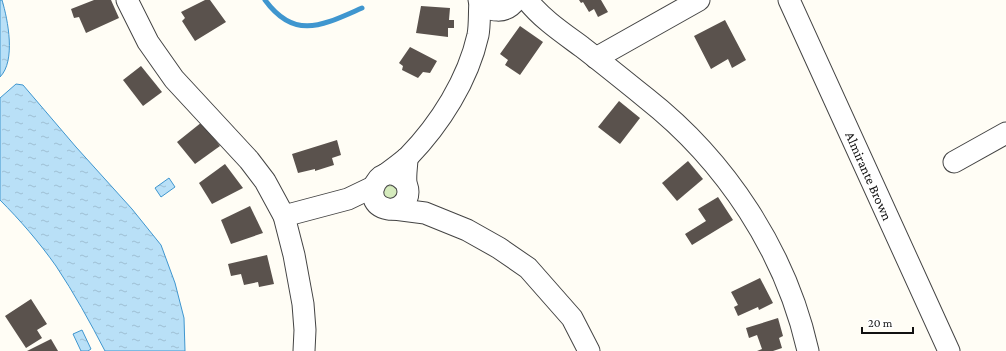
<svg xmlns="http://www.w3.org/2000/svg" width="1006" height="351" font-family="'Crimson Pro',serif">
<defs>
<pattern id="grass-tufts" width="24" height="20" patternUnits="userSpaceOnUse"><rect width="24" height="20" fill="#d5ebbd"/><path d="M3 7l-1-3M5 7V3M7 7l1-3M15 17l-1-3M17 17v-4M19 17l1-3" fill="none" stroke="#b6c8a1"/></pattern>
<pattern id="water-ripples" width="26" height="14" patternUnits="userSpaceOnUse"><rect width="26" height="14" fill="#b9e0f7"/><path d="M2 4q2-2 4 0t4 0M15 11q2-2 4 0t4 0" fill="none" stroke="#9ebfd3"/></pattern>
</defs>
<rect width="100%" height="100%" fill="#fffdf5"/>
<path fill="url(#grass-tufts)" d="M389,183L399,189L395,200L384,199L382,188Z"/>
<g fill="url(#water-ripples)" stroke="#3f96cf">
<path d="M0,0H2C8,20 16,61 0,77Z"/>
<path d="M16,84L23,85L76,147L132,209L161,245L175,283L184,318L185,351H105C90,322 74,293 56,266C39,242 20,220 0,200V98Z"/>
<path d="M169,178L175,187L161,197L155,188Z"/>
<path d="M82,330L91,349L88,351H81L73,334Z"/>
</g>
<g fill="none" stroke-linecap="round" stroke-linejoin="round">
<path stroke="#3f96cf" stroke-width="5" d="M265,0C295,41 323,25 362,8"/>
</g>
<g fill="#5a524d">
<path d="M94,0H111L119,18L86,33L79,17L74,18L71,9Z"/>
<path d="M205,0H210L226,22L195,41L182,21L185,18L181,12Z"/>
<path d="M579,0H601L608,12L598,17L594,9L589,12L583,2L581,3Z"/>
<path d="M421,6L450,8L449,20H454V28H448V37L416,33Z"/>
<path d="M725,20L746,60L732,68L728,59L711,69L694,36Z"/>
<path d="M520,26L543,42L520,75L505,65L508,60L500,54Z"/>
<path d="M410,47L437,61L430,73L423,72L418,78L402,70L403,66L399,63Z"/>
<path d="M141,66L162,92L143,106L123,80Z"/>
<path d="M619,101L640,118L620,144L598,127Z"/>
<path d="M202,122L220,146L195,164L177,142Z"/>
<path d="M337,140L341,155L332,158L334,165L315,171V169L298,173L292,154Z"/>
<path d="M688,161L703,179L677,201L662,183Z"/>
<path d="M225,164L243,188L212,204L199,183Z"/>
<path d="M718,197L733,220L692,245L685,234L706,221L698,209Z"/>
<path d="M250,206L263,233L231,244L221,220Z"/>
<path d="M267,255L274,284L259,287L258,282L244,285L241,274L231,276L228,264Z"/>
<path d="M760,278L773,303L759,310L758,307L738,316L734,307L738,305L731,292Z"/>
<path d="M31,299L47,324L37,330L42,338L26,348L5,316Z"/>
<path d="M778,318L783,336L779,338L782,348L773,351H757L762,349L757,335L749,338L746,328Z"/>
<path d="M51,339L58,351H27Z"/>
</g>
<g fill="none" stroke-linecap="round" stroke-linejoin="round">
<defs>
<g id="minor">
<path d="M127,0L148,42L174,79L249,160L265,181L284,216L294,255L303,304L305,330L304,351"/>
<path d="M479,0C489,13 506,14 516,0"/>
<path d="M527,0C542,19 563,33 582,47C604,64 625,81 646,98C726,161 786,252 808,351"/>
<path d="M789,0L949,351"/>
<path d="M596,58L699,0"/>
<path d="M954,162L1006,133"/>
<path d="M386,174C393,169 401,163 408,157C440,124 468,80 478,35C480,24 479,12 480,1"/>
<path d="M406,183C381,154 356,203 388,209C398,211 408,202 408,192C408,188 407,186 406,183C405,175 407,165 407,158"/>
<path d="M394,209L425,213L467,230L499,248L528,268L572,318L589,351"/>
<path d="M284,216L348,199L373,187"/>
</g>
</defs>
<use href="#minor" stroke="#444" stroke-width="23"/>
<use href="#minor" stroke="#fff" stroke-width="21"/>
</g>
<g text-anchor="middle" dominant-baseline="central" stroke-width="4" stroke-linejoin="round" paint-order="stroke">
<g font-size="14" fill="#111" stroke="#fff">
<text transform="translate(869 176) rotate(66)">Almirante Brown</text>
</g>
</g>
<path d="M862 327v6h51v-6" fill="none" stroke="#111111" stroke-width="2"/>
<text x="868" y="327" font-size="12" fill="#111111" stroke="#ffffff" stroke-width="3" paint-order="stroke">20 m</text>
</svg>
